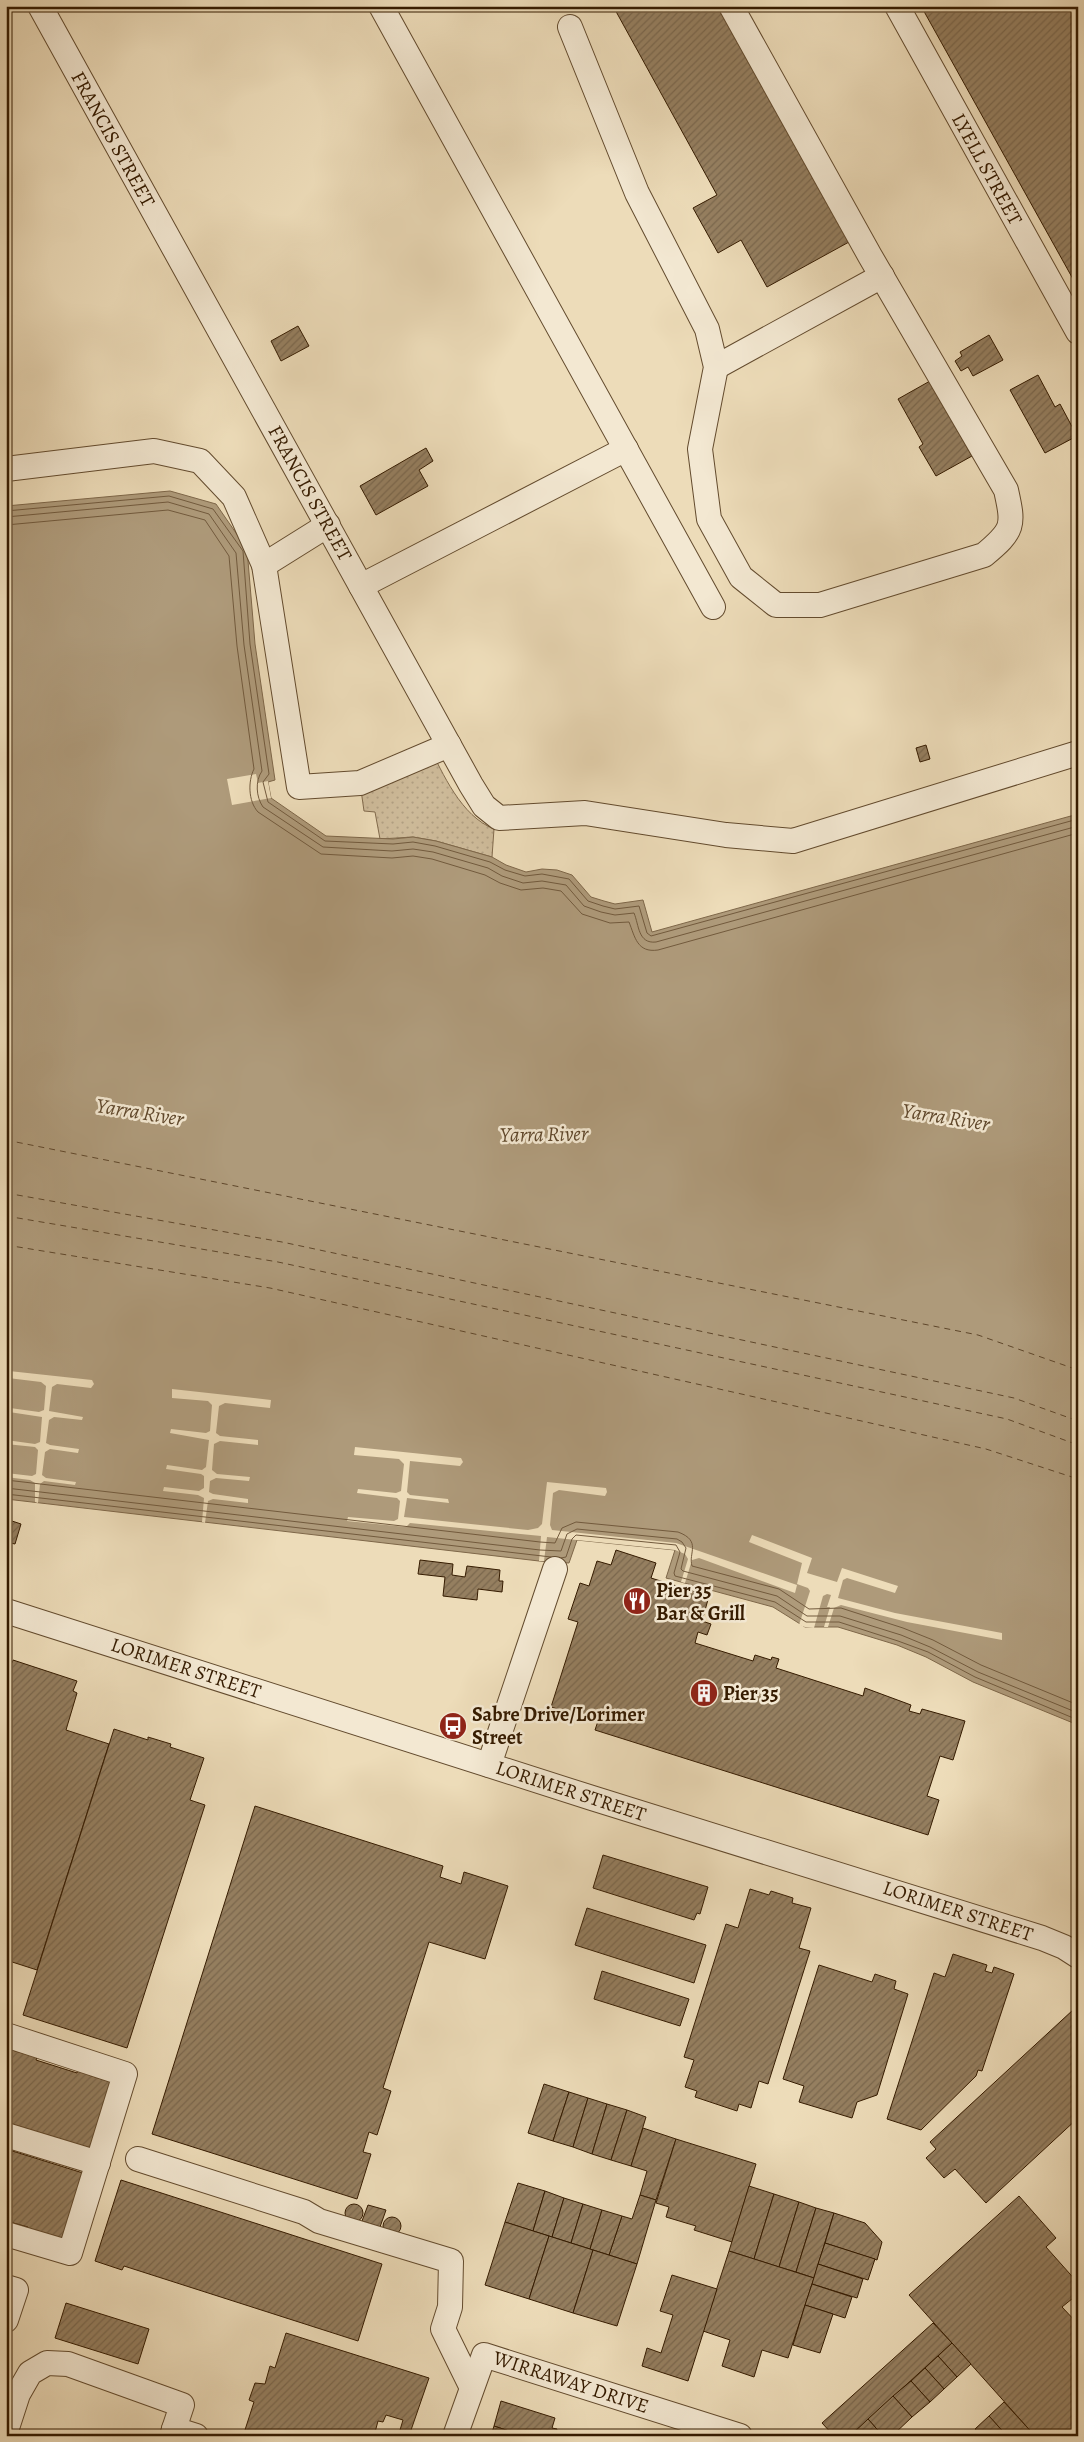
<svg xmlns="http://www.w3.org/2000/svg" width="1084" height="2442" font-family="Alegreya,serif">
<defs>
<pattern id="grass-dots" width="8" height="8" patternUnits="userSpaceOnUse" patternTransform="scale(1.25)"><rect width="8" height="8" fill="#cebb9a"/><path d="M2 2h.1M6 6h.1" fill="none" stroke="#b2a083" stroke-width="1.8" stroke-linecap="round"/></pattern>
<pattern id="building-hatch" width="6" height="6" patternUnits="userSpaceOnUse" patternTransform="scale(1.25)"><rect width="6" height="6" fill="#957f60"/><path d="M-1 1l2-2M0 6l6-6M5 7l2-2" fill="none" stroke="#7a674d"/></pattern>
</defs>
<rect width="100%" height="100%" fill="#eddcb9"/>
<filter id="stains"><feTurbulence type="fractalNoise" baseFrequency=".004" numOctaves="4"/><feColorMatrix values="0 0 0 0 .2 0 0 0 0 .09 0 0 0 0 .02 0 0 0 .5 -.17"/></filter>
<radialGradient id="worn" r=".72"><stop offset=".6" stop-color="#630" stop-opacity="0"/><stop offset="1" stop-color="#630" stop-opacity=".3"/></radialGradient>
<path fill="url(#grass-dots)" stroke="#826b4d" d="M428,744C443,774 461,816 494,829L492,857L436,841L413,837L380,839L375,812L364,811L360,783Z"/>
<path fill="#ae9a7a" stroke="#7e6749" d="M170,491L216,504L247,549L255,644L275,780L268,782L271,798L326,836L393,839L413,837L436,841L492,857L506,865L526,872L542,869L557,870L572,875L591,897L604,901L615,904L643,900L652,932L1078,814V1725L973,1682L926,1657L897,1645L838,1627H805L773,1607L666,1578L675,1550L577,1540L569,1563L539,1561L6,1499V506Z"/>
<g fill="#eddcb9">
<path d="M256,774L258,783L268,781L271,798L232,805L227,779Z"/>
<path d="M9,1371L92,1380L94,1384L91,1388L57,1384L52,1387L49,1411L83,1417L82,1420L54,1417L49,1420L46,1443L50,1445L79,1449L78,1453L50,1449L45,1452L42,1475L46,1478L76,1482L75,1485L44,1481L40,1484L38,1503L35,1502V1483L30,1480L6,1477V1473L32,1476L36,1474L38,1450L35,1447L6,1444V1440L35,1444L40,1442L42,1417L9,1412L10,1408L39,1412L44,1410L46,1386L41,1382L8,1378L6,1374Z"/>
<path d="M172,1389L271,1400L270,1408L225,1403L219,1406L216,1433L220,1436L258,1440V1445L220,1441L214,1444L212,1470L217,1474L250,1477L249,1481L216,1478L210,1481L209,1492L213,1494L248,1499V1503L213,1499L208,1501L205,1523L202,1522L204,1498L198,1495L163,1491L164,1487L199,1491L204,1488V1476L201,1474L166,1469L167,1465L202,1470L206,1467L209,1440L170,1433L171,1429L206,1433L210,1431L212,1405L208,1401L172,1398Z"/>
<path d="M355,1447L461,1458L463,1462L460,1466L410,1461L407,1492L410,1495L448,1499L449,1503L407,1498L404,1517L528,1530L538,1528L542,1524L547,1482L606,1488L607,1492L605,1496L559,1490L553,1493L550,1525L552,1530L676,1543L797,1585L795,1593L699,1558L692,1560L685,1583L681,1582L688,1559L685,1554L675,1550L547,1537L544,1561H539L541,1536L410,1523L406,1527L347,1521L348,1517L394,1521L398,1519L400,1501L397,1498L357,1493L358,1489L396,1493L401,1491L404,1464L399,1459L354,1455Z"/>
<path d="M752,1535L812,1558L807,1573L837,1582L842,1568L898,1586L895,1593L847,1578L843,1580L838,1598L895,1613L1002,1633V1640L907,1622L841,1605L834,1608L828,1627H824L830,1607H827L831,1595L827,1594L823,1596L814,1628L805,1627L799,1625L810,1591L808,1588L797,1584L802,1563L749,1542Z"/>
</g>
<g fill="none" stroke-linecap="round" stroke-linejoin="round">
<g stroke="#725a3d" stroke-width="1">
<path d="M6,511L169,496L213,509L243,551L250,644L269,774L263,782L268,802L325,841L393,844L413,842L435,846L490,862L505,870L525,876L542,874L569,879L588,901L603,906L615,909L639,906L647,933L651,936L1078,819"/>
<path d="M6,517L168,502L209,514L236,553L244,645L262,771C255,781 256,797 263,807L323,847L392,851L413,849L433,852L488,868L502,876L523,883L542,881L566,885L584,906L601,912L615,915L634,913C639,925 638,944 656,942L1078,826"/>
<path d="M6,525L168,510L205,520L229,556L237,646L254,769C248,781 248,801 258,812L321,854L392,858L413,856L432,859L485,875L500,883L521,890L543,888L561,891L582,914L610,923L629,922C635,937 637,953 658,950L1078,833"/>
<path d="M6,1480L540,1542L555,1543L562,1528L576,1522L678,1532C702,1541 688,1553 692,1566L779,1589L809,1609L841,1608L903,1628L933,1640L981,1665L1078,1705"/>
<path d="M6,1488L540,1550L561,1551L567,1534L577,1529L677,1539L682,1542L686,1548L681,1569L683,1571L777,1596L807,1616H840L901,1635L930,1647L978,1672L1078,1713"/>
<path d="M6,1494L551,1557"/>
<path d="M561,1558L566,1557L572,1539L576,1535L676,1545L680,1552L674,1573L675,1576L775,1602L806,1622H839L898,1641L928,1652L975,1677L1078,1720"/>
</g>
<g stroke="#5f472b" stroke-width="1" stroke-dasharray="6 5" stroke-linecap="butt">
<path d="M6,1140L978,1335L1078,1370"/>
<path d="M6,1193L282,1242L1014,1398L1078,1421"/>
<path d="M6,1216L278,1262L1007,1419L1078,1445"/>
<path d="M6,1245L270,1288L986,1449L1078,1479"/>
</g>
</g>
<g fill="url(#building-hatch)" stroke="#351b00">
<path d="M613,6H719L849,242L767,287L741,240L718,253L693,208L717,195Z"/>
<path d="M921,6H1078V288Z"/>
<path d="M298,326L309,346L281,361L271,341Z"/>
<path d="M989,335L1003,360L973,376L968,367L961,371L955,361L962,356L960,352Z"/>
<path d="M1038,375L1055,407L1060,404L1077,436L1045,453L1010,390Z"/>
<path d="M930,381L972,456L936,476L919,447L923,444L898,399Z"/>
<path d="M426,448L433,461L419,470L428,486L376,515L360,486Z"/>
<path d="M926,745L930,759L920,762L916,748Z"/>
<path d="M6,1519L21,1524L15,1544L6,1542Z"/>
<path d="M616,1550L656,1563L651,1578L709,1596L702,1621L711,1624L707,1635L698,1632L695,1643L753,1661L755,1655L771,1660L772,1657L779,1659L776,1668L863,1696L865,1688L911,1705L909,1711L920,1714L922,1709L965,1721L953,1760L940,1756L927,1796L939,1800L928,1835L595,1730L598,1721L551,1707L578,1622L568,1619L580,1583L589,1586L597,1561L611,1565Z"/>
<path d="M420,1560L453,1564L452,1575L465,1577L467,1566L500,1570L499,1581H503L502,1592L478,1589L477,1600L443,1596L445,1577L418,1574Z"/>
<path d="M13,1660L77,1681L73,1691L77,1693L66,1730L109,1744L37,1970L6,1960V1661L12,1663Z"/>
<path d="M114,1729L148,1740V1737L171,1744L170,1747L204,1758L190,1800L205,1805L127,2048L23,2015Z"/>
<path d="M255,1806L443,1866L440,1877L461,1884L464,1872L508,1886L485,1959L429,1942L383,2088L391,2091L377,2135L369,2132L363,2152L371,2154L357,2199L152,2134Z"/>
<path d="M603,1855L708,1887L700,1914L697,1913L694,1920L593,1888Z"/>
<path d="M750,1889L769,1895L771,1891L793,1898L792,1903L811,1908L799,1948L810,1951L768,2084L759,2081L751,2108L739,2104L737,2111L695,2097L697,2091L685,2087L694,2060L684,2057L726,1924L738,1928Z"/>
<path d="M587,1908L706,1945L694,1983L575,1945Z"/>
<path d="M953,1954L987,1965L985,1971L992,1973L994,1967L1014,1974L982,2071L978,2070L976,2076L921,2130L887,2119L934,1973L945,1977Z"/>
<path d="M819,1965L872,1982L875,1974L896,1981L894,1989L908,1994L877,2095L857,2102L852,2118L799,2102L804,2086L783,2079Z"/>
<path d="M602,1971L689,1999L680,2026L594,1999Z"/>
<path d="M1074,2009L1078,2014V2118L986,2203L955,2169L944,2178L926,2158L936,2149L930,2142Z"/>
<path d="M12,2050L37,2057L36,2060L77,2073L78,2068L90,2071L89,2075L114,2083L92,2149L6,2123V2051L11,2053Z"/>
<path d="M544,2084L569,2092L553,2141L528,2133Z"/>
<path d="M569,2092L588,2098L573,2147L553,2141Z"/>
<path d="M588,2098L607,2104L592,2154L573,2147Z"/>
<path d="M607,2104L627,2110L611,2160L592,2154Z"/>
<path d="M627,2110L646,2117L631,2166L611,2160Z"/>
<path d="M643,2128L676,2139L656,2200L640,2195L647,2171L631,2166Z"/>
<path d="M676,2139L756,2164L732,2242L694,2230L696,2226L666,2217L669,2207L656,2203Z"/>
<path d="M6,2149L83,2173L65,2242L26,2233L28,2227L6,2221Z"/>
<path d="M121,2180L382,2264L358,2341L124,2266L122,2270L95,2261Z"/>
<path d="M518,2183L545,2191L533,2231L505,2222Z"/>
<path d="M749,2186L774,2194L754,2259L729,2251Z"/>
<path d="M545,2191L564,2198L552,2237L533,2231Z"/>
<path d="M774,2194L799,2202L779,2267L754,2259Z"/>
<path d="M640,2195L656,2200L637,2264L609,2255L622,2216L632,2219Z"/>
<path d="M1019,2196L1056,2238L1046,2247L1078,2283V2294L1062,2307L1078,2324V2436H1035L909,2295Z"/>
<path d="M564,2198L583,2204L571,2243L552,2237Z"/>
<path d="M799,2202L816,2208L796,2272L779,2267Z"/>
<path d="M583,2204L602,2210L590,2249L571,2243Z"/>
<circle cx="354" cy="2213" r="9"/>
<path d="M368,2205L386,2210L380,2227L362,2221Z"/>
<path d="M816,2208L834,2213L814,2278L796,2272Z"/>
<path d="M602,2210L622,2216L609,2255L590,2249Z"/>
<path d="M834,2213L865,2223L882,2242L877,2260L825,2243Z"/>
<circle cx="392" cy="2226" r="9"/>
<path d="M505,2222L549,2236L529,2299L485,2285Z"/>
<path d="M549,2236L593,2250L573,2313L529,2299Z"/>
<path d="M825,2243L875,2259L868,2280L818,2264Z"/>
<path d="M593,2250L637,2264L617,2326L573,2313Z"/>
<path d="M729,2251L814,2278L788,2358L762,2350L754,2377L722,2366L730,2340L703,2331Z"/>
<path d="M818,2264L863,2279L857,2298L812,2284Z"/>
<path d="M672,2275L717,2289L688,2381L642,2366L647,2348L661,2353L673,2315L660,2311Z"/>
<path d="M812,2284L852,2297L845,2318L805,2305Z"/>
<path d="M66,2303L149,2329L138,2364L55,2338Z"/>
<path d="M805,2305L833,2314L820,2353L793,2345Z"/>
<path d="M933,2323L952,2343L850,2436H834L822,2423Z"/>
<path d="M286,2333L429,2378L410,2433L400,2430L403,2420L386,2415L383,2422L378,2421L374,2436H253L244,2433L254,2402L249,2400L255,2383L265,2384L270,2366L275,2368Z"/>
<path d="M952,2343L971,2364L957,2377L938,2356Z"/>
<path d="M938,2356L957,2377L944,2389L925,2368Z"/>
<path d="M925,2368L944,2389L930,2402L911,2381Z"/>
<path d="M911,2381L930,2402L912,2417L893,2396Z"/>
<path d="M893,2396L912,2417L892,2436H883L868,2419Z"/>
<path d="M501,2401L555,2418L552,2428L557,2429L555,2436H524L494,2426Z"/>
<path d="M1004,2402L1035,2436H1007L989,2416Z"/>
<path d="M989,2416L1007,2436H982L975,2429Z"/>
<path d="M868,2419L883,2436H850Z"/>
<path d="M494,2426L524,2436H491Z"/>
</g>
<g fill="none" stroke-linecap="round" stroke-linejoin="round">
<defs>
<g id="minor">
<path d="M40,6L471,785L484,806L499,818L585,813L726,835L793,841L1078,753"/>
<path d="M381,6L713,607"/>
<path d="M897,6L1078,332"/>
<path d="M570,27L637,193L707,329L716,367L700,449L709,519L741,577L776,605H820L984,555C1014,530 1014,526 1006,490L870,256L731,6"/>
<path d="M716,367L882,276"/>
<path d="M6,469L154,451L200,461L234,497L264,565L299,787L360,783L449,745"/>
<path d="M264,565L328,525"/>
<path d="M361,586L626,449"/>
<path d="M6,1611L592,1798L1042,1938L1064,1947L1078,1956"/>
<path d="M489,1765L555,1569"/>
<path d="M6,2035L125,2074L70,2253L6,2234"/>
<path d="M6,2135L98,2163"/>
<path d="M138,2159L304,2212L319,2221L451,2261L450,2307L443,2329L471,2386"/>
<path d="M6,2287L16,2290L6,2320"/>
<path d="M6,2431L18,2394L30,2373L47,2363L68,2364L182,2405L174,2429"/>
<path d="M172,2436L174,2429L196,2436"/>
<path d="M455,2436L484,2355L740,2436"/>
</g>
</defs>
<use href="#minor" stroke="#634b2e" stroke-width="26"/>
<use href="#minor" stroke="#f3e8d2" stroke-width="24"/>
</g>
<defs>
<symbol id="restaurant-disc" viewBox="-11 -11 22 22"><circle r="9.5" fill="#8f2418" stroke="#f3e8d2"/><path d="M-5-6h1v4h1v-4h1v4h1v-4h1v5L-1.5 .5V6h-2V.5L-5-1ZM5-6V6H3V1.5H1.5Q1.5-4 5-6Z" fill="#fff"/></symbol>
<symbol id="building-disc" viewBox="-11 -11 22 22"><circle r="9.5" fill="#8f2418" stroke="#f3e8d2"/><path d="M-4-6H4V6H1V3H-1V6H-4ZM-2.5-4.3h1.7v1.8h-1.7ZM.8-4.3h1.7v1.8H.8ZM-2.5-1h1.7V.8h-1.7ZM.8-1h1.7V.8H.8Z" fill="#fff"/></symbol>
<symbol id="bus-disc" viewBox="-11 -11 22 22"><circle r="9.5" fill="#8f2418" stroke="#f3e8d2"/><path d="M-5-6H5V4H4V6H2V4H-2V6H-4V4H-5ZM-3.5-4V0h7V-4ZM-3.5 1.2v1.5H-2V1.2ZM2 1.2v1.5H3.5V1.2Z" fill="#fff"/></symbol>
</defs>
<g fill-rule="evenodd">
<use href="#restaurant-disc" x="621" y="1585" width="32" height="32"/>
<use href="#building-disc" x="688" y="1677" width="32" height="32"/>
<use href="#bus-disc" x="437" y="1710" width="32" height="32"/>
</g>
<g text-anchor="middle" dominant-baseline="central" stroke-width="5" stroke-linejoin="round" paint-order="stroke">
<g font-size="20" fill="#351b00" stroke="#f3e8d2">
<text transform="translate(113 139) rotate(61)">FRANCIS STREET</text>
<text transform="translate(987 169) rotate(61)">LYELL STREET</text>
<text transform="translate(310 493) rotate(61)">FRANCIS STREET</text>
<text transform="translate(186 1668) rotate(18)">LORIMER STREET</text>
<text transform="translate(571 1791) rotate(18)">LORIMER STREET</text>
<text transform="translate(958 1911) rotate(18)">LORIMER STREET</text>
<text transform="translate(571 2382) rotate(18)">WIRRAWAY DRIVE</text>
</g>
<g font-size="20" font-weight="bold" fill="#351b00" stroke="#f3e8d2" text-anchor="start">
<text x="656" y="1590">Pier 35<tspan x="656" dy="23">Bar &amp; Grill</tspan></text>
<text x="723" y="1693">Pier 35</text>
<text x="472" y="1714">Sabre Drive/Lorimer<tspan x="472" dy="23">Street</tspan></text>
</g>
<g font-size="21" font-style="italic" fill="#5f472b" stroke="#f3e8d2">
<text transform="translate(140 1112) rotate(9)">Yarra River</text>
<text transform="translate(946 1117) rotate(9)">Yarra River</text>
<text transform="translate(544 1134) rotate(-1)">Yarra River</text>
</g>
</g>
<rect width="1084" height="2442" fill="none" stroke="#eddcb9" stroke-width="25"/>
<rect x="8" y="8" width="1069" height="2427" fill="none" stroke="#351b00" stroke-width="2.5"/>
<rect x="12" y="12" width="1059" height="2417" fill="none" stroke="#351b00"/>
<rect width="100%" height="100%" filter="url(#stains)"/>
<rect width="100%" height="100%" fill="url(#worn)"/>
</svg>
